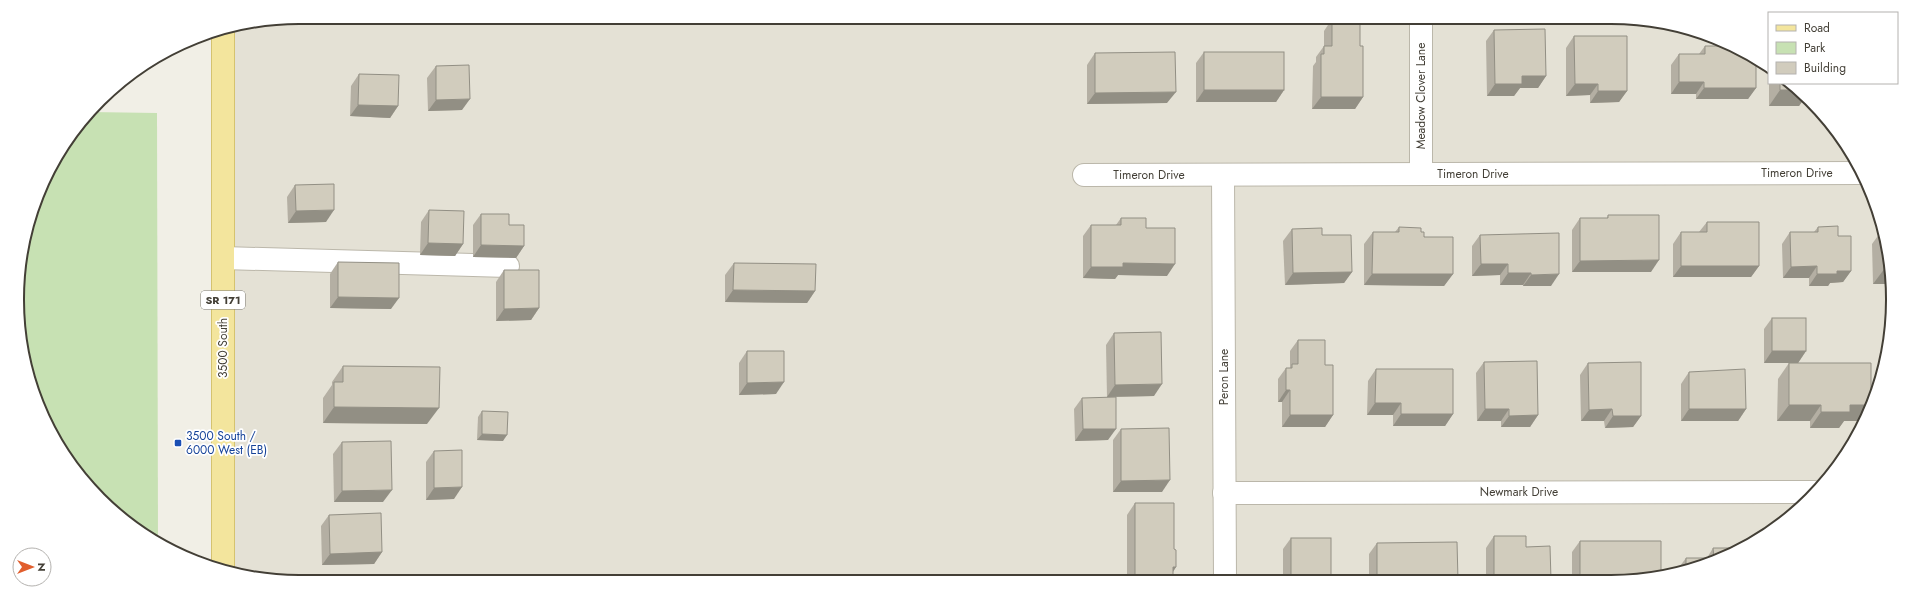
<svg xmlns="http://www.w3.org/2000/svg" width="1910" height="599" font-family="Jost,sans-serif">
<rect width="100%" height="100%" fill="#f1efe6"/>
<path fill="#e4e1d5" d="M300,17H1610L1666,22L1719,39L1768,65L1769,83H1790L1810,100L1846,143L1872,192L1888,245L1893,300L1888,355L1855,441L1797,512L1735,553L1648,580L300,582L244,577L229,572L225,28L245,22Z"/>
<path fill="#c7e1b3" d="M90,112L157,113L158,543L142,534L100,499L65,457L27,372L18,318L19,263L46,174L75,128Z"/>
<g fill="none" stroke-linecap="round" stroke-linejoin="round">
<defs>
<g id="minor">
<path d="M1421,17V174"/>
<path d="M1084,175L1862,173"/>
<path d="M1223,175L1225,580"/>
<path d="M223,258L508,266"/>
<path d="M1224,493L1814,492"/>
</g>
<path id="major" d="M223,29V570"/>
</defs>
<use href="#minor" stroke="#bbb7aa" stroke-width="24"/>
<use href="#major" stroke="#d5c36f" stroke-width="24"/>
<use href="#minor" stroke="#fff" stroke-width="22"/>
<use href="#major" stroke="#f3e59d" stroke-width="22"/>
</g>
<g fill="#b4afa3">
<path d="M1332,19L1360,46L1363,97L1355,109H1312L1313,66L1316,62V57L1324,46V31Z"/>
<path d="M1494,30L1546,76L1538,88H1520L1514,96H1487L1486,41Z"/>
<path d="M1574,36L1627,91L1619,102L1590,103V95L1566,96V48Z"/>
<path d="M1705,46L1756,88L1748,99H1696V94H1671V65L1679,54H1699Z"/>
<path d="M1204,52L1284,90L1276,102H1196V63Z"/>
<path d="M1095,53L1167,103L1087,104V65Z"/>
<path d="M436,66L462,110L428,111L427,78Z"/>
<path d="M1769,66V83H1790L1806,96L1799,106H1769Z"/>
<path d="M359,74L398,106L390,118L350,116L351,86Z"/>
<path d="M295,185L326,222L288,223L287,197Z"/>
<path d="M429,210L463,244L455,256L420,255L421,222Z"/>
<path d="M481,214L509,225L524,246L516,258L473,257V225Z"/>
<path d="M1608,215L1651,272H1572V230L1580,218H1607Z"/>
<path d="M1121,218L1146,228L1167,276L1118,275L1115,279L1083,278V236L1091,225H1116Z"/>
<path d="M1707,222L1759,266L1751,277H1673V244L1681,232H1699Z"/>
<path d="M1399,227L1421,232L1453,274L1444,286L1364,285V244L1373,232H1395Z"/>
<path d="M1818,227L1838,236L1851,271L1843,282L1830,283L1828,286H1809V278H1783L1782,244L1790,232H1814Z"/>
<path d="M1292,229L1322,235L1352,272L1344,283L1285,285L1283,241Z"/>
<path d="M1883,229L1888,245L1891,284H1873L1872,244Z"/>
<path d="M1480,235L1551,286H1523V285H1500V275L1472,276V246Z"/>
<path d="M338,262L391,309L330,308V274Z"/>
<path d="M734,263L815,291L807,303L725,302V275Z"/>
<path d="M504,270L539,308L531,320L496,321V282Z"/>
<path d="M1772,318L1806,351L1798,363H1764V329Z"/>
<path d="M1114,333L1154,396L1107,397L1106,345Z"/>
<path d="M1298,340L1325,365L1333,415L1325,427H1282V402H1278V379L1286,368H1290V351Z"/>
<path d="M747,351L776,394L739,395V363Z"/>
<path d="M1484,362L1538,415L1530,427H1501V421H1477L1476,373Z"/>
<path d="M1588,363L1641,416L1633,427L1605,428L1604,421H1581L1580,375Z"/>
<path d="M1789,363L1871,400L1867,411L1859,421H1844L1839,428H1810V421H1777L1778,379Z"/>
<path d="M343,366L427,424L323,423V398L332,385V382Z"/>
<path d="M1376,369L1453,414L1445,426H1393V415H1367L1368,381Z"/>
<path d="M1689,372L1746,409L1738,421H1681V384Z"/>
<path d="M1082,398L1108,440L1075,441L1074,409Z"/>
<path d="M482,411L503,441L477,440L478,417Z"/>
<path d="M1121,429L1162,492H1113V440Z"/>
<path d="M342,442L383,502H334L333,454Z"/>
<path d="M434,451L454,499L426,500V462Z"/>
<path d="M1135,503L1174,549L1176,567L1173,572V580H1127V515Z"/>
<path d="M329,515L382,552L374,564L322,565L321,526Z"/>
<path d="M1494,536L1526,547L1551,580H1486V548Z"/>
<path d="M1291,538L1331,580H1283V549Z"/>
<path d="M1580,541L1648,580H1572V552Z"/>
<path d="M1377,543L1458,580H1369V554Z"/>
<path d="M1713,548L1735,553L1677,570L1686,558H1707Z"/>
</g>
<g fill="#928f84">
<path d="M1522,76H1546L1538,88H1520L1514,96H1487L1495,84Z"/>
<path d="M1679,82H1704L1696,94H1671Z"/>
<path d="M1575,84H1598L1590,95L1566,96Z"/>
<path d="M1704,88H1756L1748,99H1696Z"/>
<path d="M1204,90H1284L1276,102H1196Z"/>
<path d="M1780,90H1798L1806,96L1799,106H1769Z"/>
<path d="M1598,91H1627L1619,102L1590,103Z"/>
<path d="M1176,92L1167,103L1087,104L1095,93Z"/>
<path d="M1321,97H1363L1355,109H1312Z"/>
<path d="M470,99L462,110L428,111L436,100Z"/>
<path d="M358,105L398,106L390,118L350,116Z"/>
<path d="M334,210L326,222L288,223L296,211Z"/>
<path d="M428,243L463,244L455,256L420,255Z"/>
<path d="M481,245L524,246L516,258L473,257Z"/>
<path d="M1659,260L1651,272H1572L1580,261Z"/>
<path d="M1123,263L1175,264L1167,276L1118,275L1115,279L1083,278L1091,267Z"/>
<path d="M1481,264H1508L1500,275L1472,276Z"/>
<path d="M1681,266H1759L1751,277H1673Z"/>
<path d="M1817,266L1809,278H1783L1791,267Z"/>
<path d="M1885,268H1890L1891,284H1873Z"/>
<path d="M1837,271H1851L1843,282L1830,283L1828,286H1809L1817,274Z"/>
<path d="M1352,272L1344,283L1285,285L1293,273Z"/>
<path d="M1508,273H1531L1523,285H1500Z"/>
<path d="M1372,274H1453L1444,286L1364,285Z"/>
<path d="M1559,274L1551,286H1523L1531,275Z"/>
<path d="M733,290L815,291L807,303L725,302Z"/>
<path d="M338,297L399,298L391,309L330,308Z"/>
<path d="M539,308L531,320L496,321L504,309Z"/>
<path d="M1772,351H1806L1798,363H1764Z"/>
<path d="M784,382L776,394L739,395L747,383Z"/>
<path d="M1162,384L1154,396L1107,397L1115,385Z"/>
<path d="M1286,390H1290L1282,402H1278Z"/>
<path d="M1375,403H1401L1393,415H1367Z"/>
<path d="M1789,405H1821L1810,421H1777Z"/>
<path d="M1850,405H1869L1867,411L1859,421H1844L1839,428H1810L1821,412Z"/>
<path d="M334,407L439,408L427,424L323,423Z"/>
<path d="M1485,409H1509L1501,421H1477Z"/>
<path d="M1612,409L1604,421H1581L1589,410Z"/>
<path d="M1689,409H1746L1738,421H1681Z"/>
<path d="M1401,414H1453L1445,426H1393Z"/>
<path d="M1290,415H1333L1325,427H1282Z"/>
<path d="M1538,415L1530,427H1501L1509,416Z"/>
<path d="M1613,416H1641L1633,427L1605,428Z"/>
<path d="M1083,429H1116L1108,440L1075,441Z"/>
<path d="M482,434L507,435L503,441L477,440Z"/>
<path d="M1170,480L1162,492H1113L1121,481Z"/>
<path d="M462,487L454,499L426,500L434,488Z"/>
<path d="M392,490L383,502H334L342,491Z"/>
<path d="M382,552L374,564L322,565L330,554Z"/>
<path d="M1173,567H1176L1168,579Z"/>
</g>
<g fill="#d1ccbd" stroke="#928f84">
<path d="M1332,19H1360V46H1363V97H1321V54H1324V46H1332Z"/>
<path d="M1545,29L1546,76H1522V84H1495L1494,30Z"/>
<path d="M1574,36H1627V91H1598V84H1575Z"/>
<path d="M1705,46H1733L1756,58V88H1704V82H1679V54H1705Z"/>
<path d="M1175,52L1176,92L1095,93V53Z"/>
<rect x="1204" y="52" width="80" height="38"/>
<path d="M469,65L470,99L436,100V66Z"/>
<path d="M359,74L399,75L398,106L358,105Z"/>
<path d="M1780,83H1790L1798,90H1780Z"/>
<path d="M334,184V210L296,211L295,185Z"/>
<path d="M429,210L464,211L463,244L428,243Z"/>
<path d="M481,214H509V225H524V246L481,245Z"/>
<path d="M1608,215H1659V260L1580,261V218H1608Z"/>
<path d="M1121,218H1146V228H1175V264L1123,263V267H1091V225H1121Z"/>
<path d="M1707,222H1759V266H1681V232H1707Z"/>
<path d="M1838,226V236H1851V271H1837V274H1817V266L1791,267L1790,232H1818V227Z"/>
<path d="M1399,227L1421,228V232H1424V237H1453V274H1372L1373,232H1399Z"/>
<path d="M1322,228V235H1351L1352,272L1293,273L1292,229Z"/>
<path d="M1884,232L1888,245L1890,268H1885Z"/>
<path d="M1559,233V274L1531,275V273H1508V264H1481L1480,235Z"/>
<path d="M338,262L399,263V298L338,297Z"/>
<path d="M734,263L816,264L815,291L733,290Z"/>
<path d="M504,270H539V308L504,309Z"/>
<rect x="1772" y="318" width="34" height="33"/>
<path d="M1161,332L1162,384L1115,385L1114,333Z"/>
<path d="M1298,340H1325V365H1333V415H1290V390H1286V368H1292V364H1298Z"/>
<path d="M747,351H784V382L747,383Z"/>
<path d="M1537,361L1538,415L1509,416V409H1485L1484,362Z"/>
<path d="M1641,362V416H1613L1612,409L1589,410L1588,363Z"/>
<path d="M1789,363H1871V400L1869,405H1850V412H1821V405H1789Z"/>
<path d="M343,366L440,367L439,408L334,407V382H343Z"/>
<path d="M1376,369H1453V414H1401V403H1375Z"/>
<path d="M1745,369L1746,409H1689V372Z"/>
<path d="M1116,397V429H1083L1082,398Z"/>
<path d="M482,411L508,412L507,435L482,434Z"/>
<path d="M1169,428L1170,480L1121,481V429Z"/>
<path d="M391,441L392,490L342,491V442Z"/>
<path d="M462,450V487L434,488V451Z"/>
<path d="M1135,503H1174V549L1176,550V567H1173V580H1135Z"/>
<path d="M381,513L382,552L330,554L329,515Z"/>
<path d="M1494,536H1526V547L1550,546L1551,580H1494Z"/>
<rect x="1291" y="538" width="40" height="42"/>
<path d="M1580,541H1661V575L1648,580H1580Z"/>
<path d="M1457,542L1458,580H1377V543Z"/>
<path d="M1713,548H1743L1735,553L1686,568V558H1714Z"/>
</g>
<rect fill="#1a4fb4" stroke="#fff" stroke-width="1.5" x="174" y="439" width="8" height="8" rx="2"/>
<g text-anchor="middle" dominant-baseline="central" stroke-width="3.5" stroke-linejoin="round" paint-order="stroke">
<rect fill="#fff" stroke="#7b7972" stroke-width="1" x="201" y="291" width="44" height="18" rx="3"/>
<g font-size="11" font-weight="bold" fill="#433f36">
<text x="223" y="300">SR 171</text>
</g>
<g font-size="12" fill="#433f36" stroke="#fff">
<text transform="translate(1421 96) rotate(-90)">Meadow Clover Lane</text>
<text x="1797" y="173">Timeron Drive</text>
<text x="1473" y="174">Timeron Drive</text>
<text x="1149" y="175">Timeron Drive</text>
<text transform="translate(223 348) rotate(-90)">3500 South</text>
<text transform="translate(1224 377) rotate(-90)">Peron Lane</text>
<text x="1519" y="492">Newmark Drive</text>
</g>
<g font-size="12" fill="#164399" stroke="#fff" text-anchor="start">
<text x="186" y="436">3500 South /<tspan x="186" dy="14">6000 West (EB)</tspan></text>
</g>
</g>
<path d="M0 0H1910V599H0ZM299 24H1611A275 275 0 0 1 1886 299V300A275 275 0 0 1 1611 575H299A275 275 0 0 1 24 300V299A275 275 0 0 1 299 24Z" fill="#fff" fill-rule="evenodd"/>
<path fill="none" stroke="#433f36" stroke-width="2" d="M299 24H1611A275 275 0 0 1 1886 299V300A275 275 0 0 1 1611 575H299A275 275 0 0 1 24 300V299A275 275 0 0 1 299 24Z"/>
<rect x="1768" y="12" width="130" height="72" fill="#ffffff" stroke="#b4b2af"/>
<rect x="1776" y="25" width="20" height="6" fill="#f3e59d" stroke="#b4b2af"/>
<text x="1804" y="32" font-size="12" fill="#433f36">Road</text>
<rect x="1776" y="42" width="20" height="12" fill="#c7e1b3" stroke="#b4b2af"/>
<text x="1804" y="52" font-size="12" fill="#433f36">Park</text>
<rect x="1776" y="62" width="20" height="12" fill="#d1ccbd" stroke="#b4b2af"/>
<text x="1804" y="72" font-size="12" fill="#433f36">Building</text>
<g transform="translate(32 567) rotate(90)"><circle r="19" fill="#ffffff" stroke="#b4b2af"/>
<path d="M0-3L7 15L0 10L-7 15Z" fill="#e15e2d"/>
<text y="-6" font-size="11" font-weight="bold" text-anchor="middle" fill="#433f36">N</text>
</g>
</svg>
